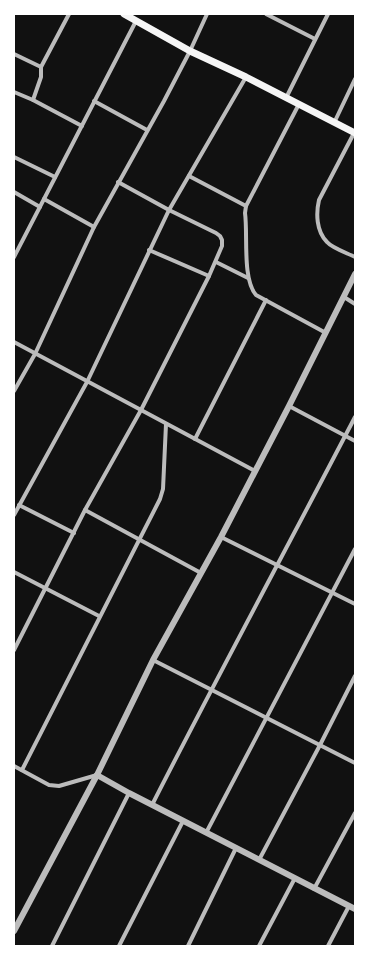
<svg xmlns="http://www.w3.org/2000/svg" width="369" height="960" font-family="'Fira Sans Condensed',sans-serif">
<rect width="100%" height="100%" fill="#111"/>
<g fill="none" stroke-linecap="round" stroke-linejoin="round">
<g stroke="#bcbcbc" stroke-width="4">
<path d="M266,14L315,39"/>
<path d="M14,54L41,67"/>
<path d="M14,92L33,100L82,126"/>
<path d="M286,98L328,14"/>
<path d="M33,100L41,77V67L69,14"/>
<path d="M94,101L147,130"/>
<path d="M299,104L246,206L245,213C248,234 242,279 256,295L326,333"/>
<path d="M334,123L355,79"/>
<path d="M354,133L319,200C316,213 316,231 327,242C332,248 347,253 355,257"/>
<path d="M14,157L55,177"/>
<path d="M189,176L246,206"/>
<path d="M14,192L40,207"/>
<path d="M44,199L94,227"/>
<path d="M149,250L209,276"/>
<path d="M14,257L136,21"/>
<path d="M216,262L248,278"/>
<path d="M344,297L355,304"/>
<path d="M14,342L255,471"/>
<path d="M14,391L35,354L94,227L164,101L190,51L207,14"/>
<path d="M289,406L355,441"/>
<path d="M195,439L266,300"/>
<path d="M19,505L74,533"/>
<path d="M85,510L201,573"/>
<path d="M14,515L87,382L169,210L246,77"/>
<path d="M221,537L355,604"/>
<path d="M14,572L99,616"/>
<path d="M14,650L85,510L141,410L209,276L222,246V240L220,236L216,233L169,210L118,182"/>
<path d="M153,660L355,763"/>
<path d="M14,766L49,785L59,786L97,775"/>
<path d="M22,770L160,499L163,489L166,424"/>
<path d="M152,805C218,675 288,546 355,417"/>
<path d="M206,833L355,549"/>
<path d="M259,860L320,745L355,676"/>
<path d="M314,889L355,813"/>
<path d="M52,946L129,793"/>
<path d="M119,946L183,821"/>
<path d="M188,946L236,848"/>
<path d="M259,946L295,878"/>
<path d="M328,946L349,906"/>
</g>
<g stroke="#bcbcbc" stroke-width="6">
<path d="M97,775L129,793L355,909"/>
<path d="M14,931L97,775L153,660L221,537L289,406L355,274"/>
</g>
<path stroke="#f5f5f5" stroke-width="7" d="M124,14L190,51L246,77L355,133"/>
</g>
<rect width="369" height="960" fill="none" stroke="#ffffff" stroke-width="30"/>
</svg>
